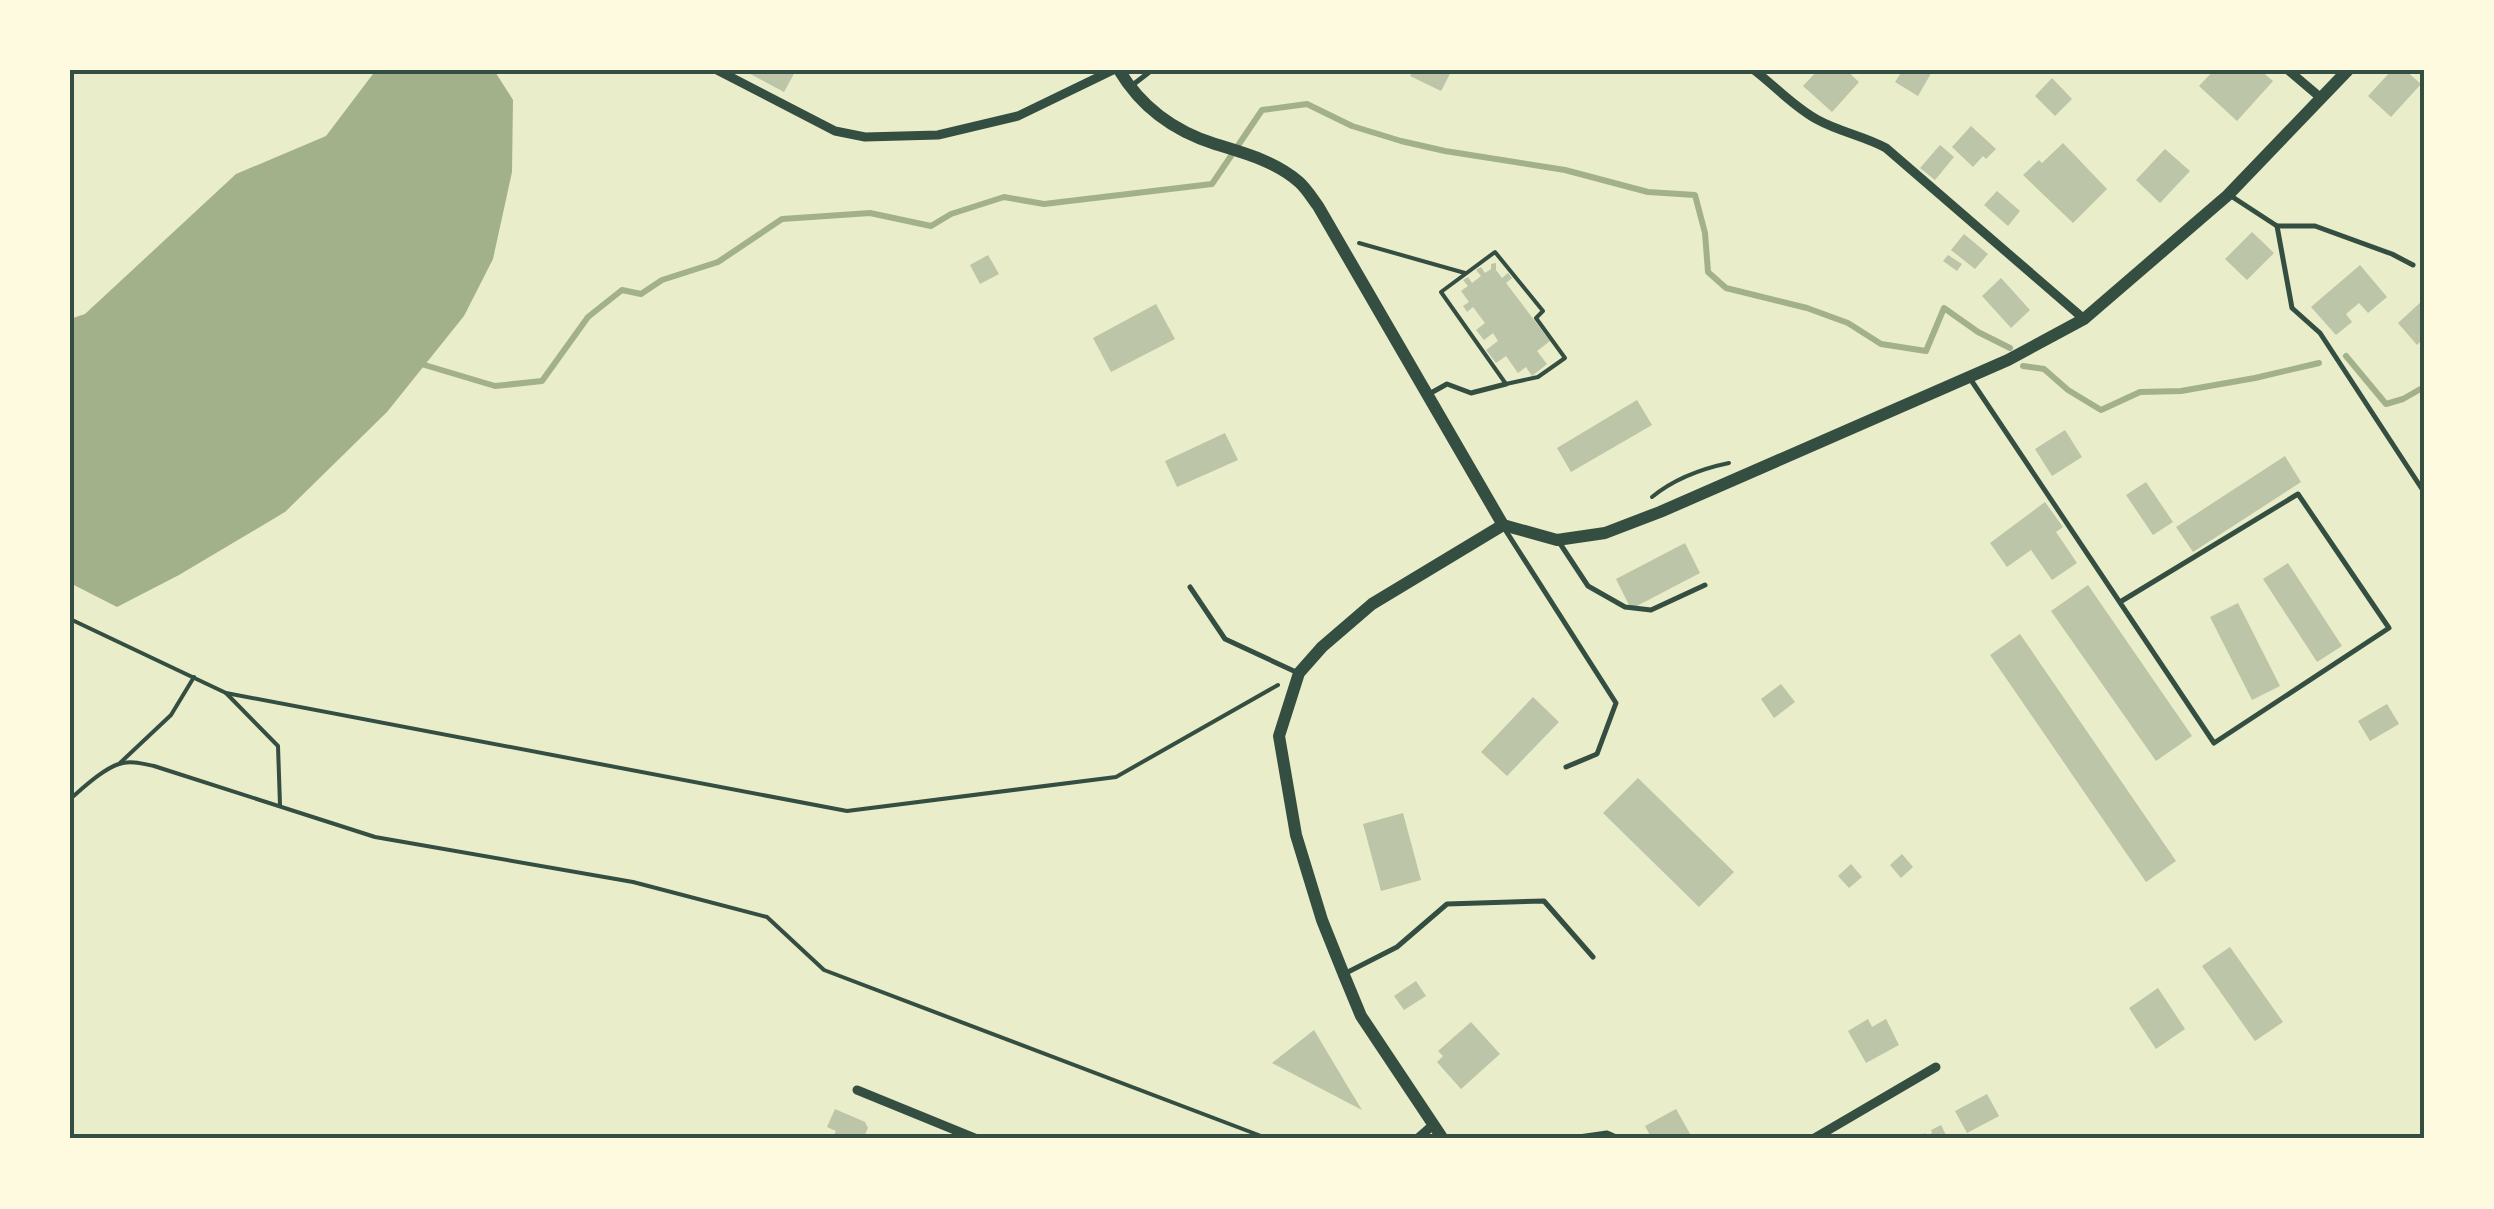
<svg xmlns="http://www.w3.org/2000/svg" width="2494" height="1209" font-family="Raleway,sans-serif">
<rect width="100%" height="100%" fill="#e9edc9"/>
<path fill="#a3b18a" d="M376,70H494L513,100L512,172L493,259L464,316L387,412L285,512L179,575L117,607L70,583V319L85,314L236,174L326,136Z"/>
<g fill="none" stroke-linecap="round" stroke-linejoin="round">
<g stroke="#a3b18a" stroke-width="6">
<path d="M2346,356L2386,404L2403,399L2424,387"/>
<path d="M418,363L495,386L542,381L588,317L622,290L641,294L662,280L718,262L782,219L870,213L931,226L951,214L1004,197L1044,204L1212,184L1262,110L1307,104L1352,126L1401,141L1445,151L1565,170L1648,192L1695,195L1705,233L1708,272L1726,288L1807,308L1848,323L1881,344L1926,351L1944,308L1978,332L2010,348"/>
<path d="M2023,366L2044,369L2068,390L2101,410L2140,392L2181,391L2255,378L2319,363"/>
</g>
</g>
<g fill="#bcc5a7">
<path d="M743,70H796L784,92Z"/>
<path d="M1413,70H1452L1441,91L1410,76Z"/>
<path d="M1818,70H1846L1859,82L1832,112L1803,86Z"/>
<path d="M1903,70H1933L1918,96L1895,82Z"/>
<path d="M2214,70H2260L2273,81L2237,121L2199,86Z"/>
<path d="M2392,70H2405L2421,84L2391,117L2368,96Z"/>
<path d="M2052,78L2072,99L2055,116L2035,96Z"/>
<path d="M1971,126L1996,149L1986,159L1983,156L1973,167L1952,147Z"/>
<path d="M2063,143L2107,189L2073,223L2023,175L2039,160L2042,163Z"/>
<path d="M1940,145L1954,157L1935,180L1920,168Z"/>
<path d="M2165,149L2190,171L2160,203L2136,180Z"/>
<path d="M1997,191L2020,211L2008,226L1984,205Z"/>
<path d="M2252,232L2274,253L2247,280L2225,259Z"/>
<path d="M1964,234L1988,254L1975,269L1951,250Z"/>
<path d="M988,255L999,274L980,284L970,265Z"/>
<path d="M1948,255L1962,264L1957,271L1943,261Z"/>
<path d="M1496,263V270L1502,278L1508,273L1512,278L1506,283L1550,341L1537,351L1547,364L1532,376L1526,367L1518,373L1506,356L1496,363L1486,350L1498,341L1493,333L1484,340L1476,330L1485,323L1473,307L1467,312L1463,306L1469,302L1461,291L1468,286L1463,280L1468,277L1472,283L1481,276L1476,270L1481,267L1485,273L1491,269V264Z"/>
<path d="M2360,265L2387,297L2368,313L2359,303L2346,314L2352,322L2336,335L2311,307Z"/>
<path d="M2001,278L2030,310L2011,328L1982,296Z"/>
<path d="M2422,301L2424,304V338L2417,345L2398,323Z"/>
<path d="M1156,304L1175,339L1111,372L1093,338Z"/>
<path d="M1637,400L1652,425L1571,472L1557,448Z"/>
<path d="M2065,430L2082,457L2052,476L2035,449Z"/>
<path d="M1225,433L1238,460L1177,487L1165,461Z"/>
<path d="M2285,456L2301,482L2193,552L2176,527Z"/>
<path d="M2146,482L2173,522L2153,535L2126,495Z"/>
<path d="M2045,502L2063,527L2056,532L2077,563L2052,580L2031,550L2007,567L1990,543Z"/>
<path d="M1685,543L1700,573L1631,609L1616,579Z"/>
<path d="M2288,563L2342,646L2317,662L2263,579Z"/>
<path d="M2088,585L2192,736L2156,761L2051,611Z"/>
<path d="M2238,603L2280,686L2252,700L2210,617Z"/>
<path d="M2020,634L2176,861L2146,882L1990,655Z"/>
<path d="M1781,684L1795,702L1774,718L1761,699Z"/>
<path d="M1533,697L1559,722L1507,776L1481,752Z"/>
<path d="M2387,704L2399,724L2370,741L2358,721Z"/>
<path d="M1638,778L1734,872L1699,907L1603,813Z"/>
<path d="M1403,813L1421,880L1381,891L1363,824Z"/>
<path d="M1902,854L1913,867L1901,878L1890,865Z"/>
<path d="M1851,864L1862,877L1849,888L1838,876Z"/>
<path d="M2230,947L2283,1022L2255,1041L2202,966Z"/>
<path d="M1416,981L1426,996L1404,1010L1394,996Z"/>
<path d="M2158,988L2185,1029L2156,1049L2129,1008Z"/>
<path d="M1868,1019L1872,1027L1886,1019L1899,1045L1866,1063L1848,1031Z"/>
<path d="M1471,1022L1500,1054L1461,1089L1437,1062L1443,1056L1438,1051Z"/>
<path d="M1314,1030L1348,1087L1362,1110L1272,1063Z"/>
<path d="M1987,1094L1999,1116L1967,1133L1955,1111Z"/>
<path d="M835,1109L865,1122L868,1128L864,1137L857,1139L845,1134L843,1139L834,1135L836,1131L827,1127Z"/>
<path d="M1676,1109L1693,1139H1652L1645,1126Z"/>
<path d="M1941,1125L1948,1139H1915L1925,1133L1927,1136L1932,1133L1931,1130Z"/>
</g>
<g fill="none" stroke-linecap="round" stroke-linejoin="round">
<g stroke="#344e41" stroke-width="4">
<path d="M1359,243L1465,273"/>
<path d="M1495,252L1543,311L1536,318L1565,358L1538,377L1506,384L1441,292Z"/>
<path d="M1652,497C1674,479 1700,469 1729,463"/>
<path d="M70,619L226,693L278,746L280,805"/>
<path d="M226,693L847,811L1116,777L1278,685"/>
<path d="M120,763L171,715L194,677"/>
<path d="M70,799C83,788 103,769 119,764C130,760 144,764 154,766L375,837L633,882L767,917L824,970L1269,1139"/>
</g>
<g stroke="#344e41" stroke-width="5">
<path d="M2420,70L2424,73"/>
<path d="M1130,87L1152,70"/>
<path d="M2231,196L2277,226L2292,308L2320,333L2424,492"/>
<path d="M2277,226H2315L2392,254L2413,265"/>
<path d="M1971,380L2214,743L2389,628L2298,494L2120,602"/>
<path d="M1429,394L1447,384L1471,393L1506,384"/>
<path d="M1506,531L1616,703L1597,754L1566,767"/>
<path d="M1559,542L1588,586L1625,607L1651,610L1705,585"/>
<path d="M1190,587L1225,639L1296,672"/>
<path d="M1346,973L1397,947L1447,904L1544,901L1593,957"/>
</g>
<g stroke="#344e41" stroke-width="9">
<path d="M717,70L835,131L865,137L938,135L1018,116L1113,70"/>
<path d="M1754,70C1775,86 1795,108 1818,120C1840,132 1864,136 1886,148L2084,319"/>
<path d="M2288,70L2321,98"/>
<path d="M857,1090L977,1139"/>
<path d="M1417,1139L1433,1125"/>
<path d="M1579,1139L1607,1135L1616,1139"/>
<path d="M1813,1139L1936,1067"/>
</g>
<g stroke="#344e41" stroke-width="12">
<path d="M1119,70C1141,107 1174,131 1215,144C1244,153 1275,161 1299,182C1306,188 1312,198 1318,206L1503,525"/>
<path d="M1503,525L1557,540L1605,533L1660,512L2008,360L2084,319L2228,195L2348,70"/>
<path d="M1443,1139L1361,1016L1344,975L1322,920L1296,835L1279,736L1299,673L1322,647L1372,604L1503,525"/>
</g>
</g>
<rect width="2494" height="1209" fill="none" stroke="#fefae0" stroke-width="145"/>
<rect x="72" y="72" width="2350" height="1064" fill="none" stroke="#344e41" stroke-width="4"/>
</svg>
